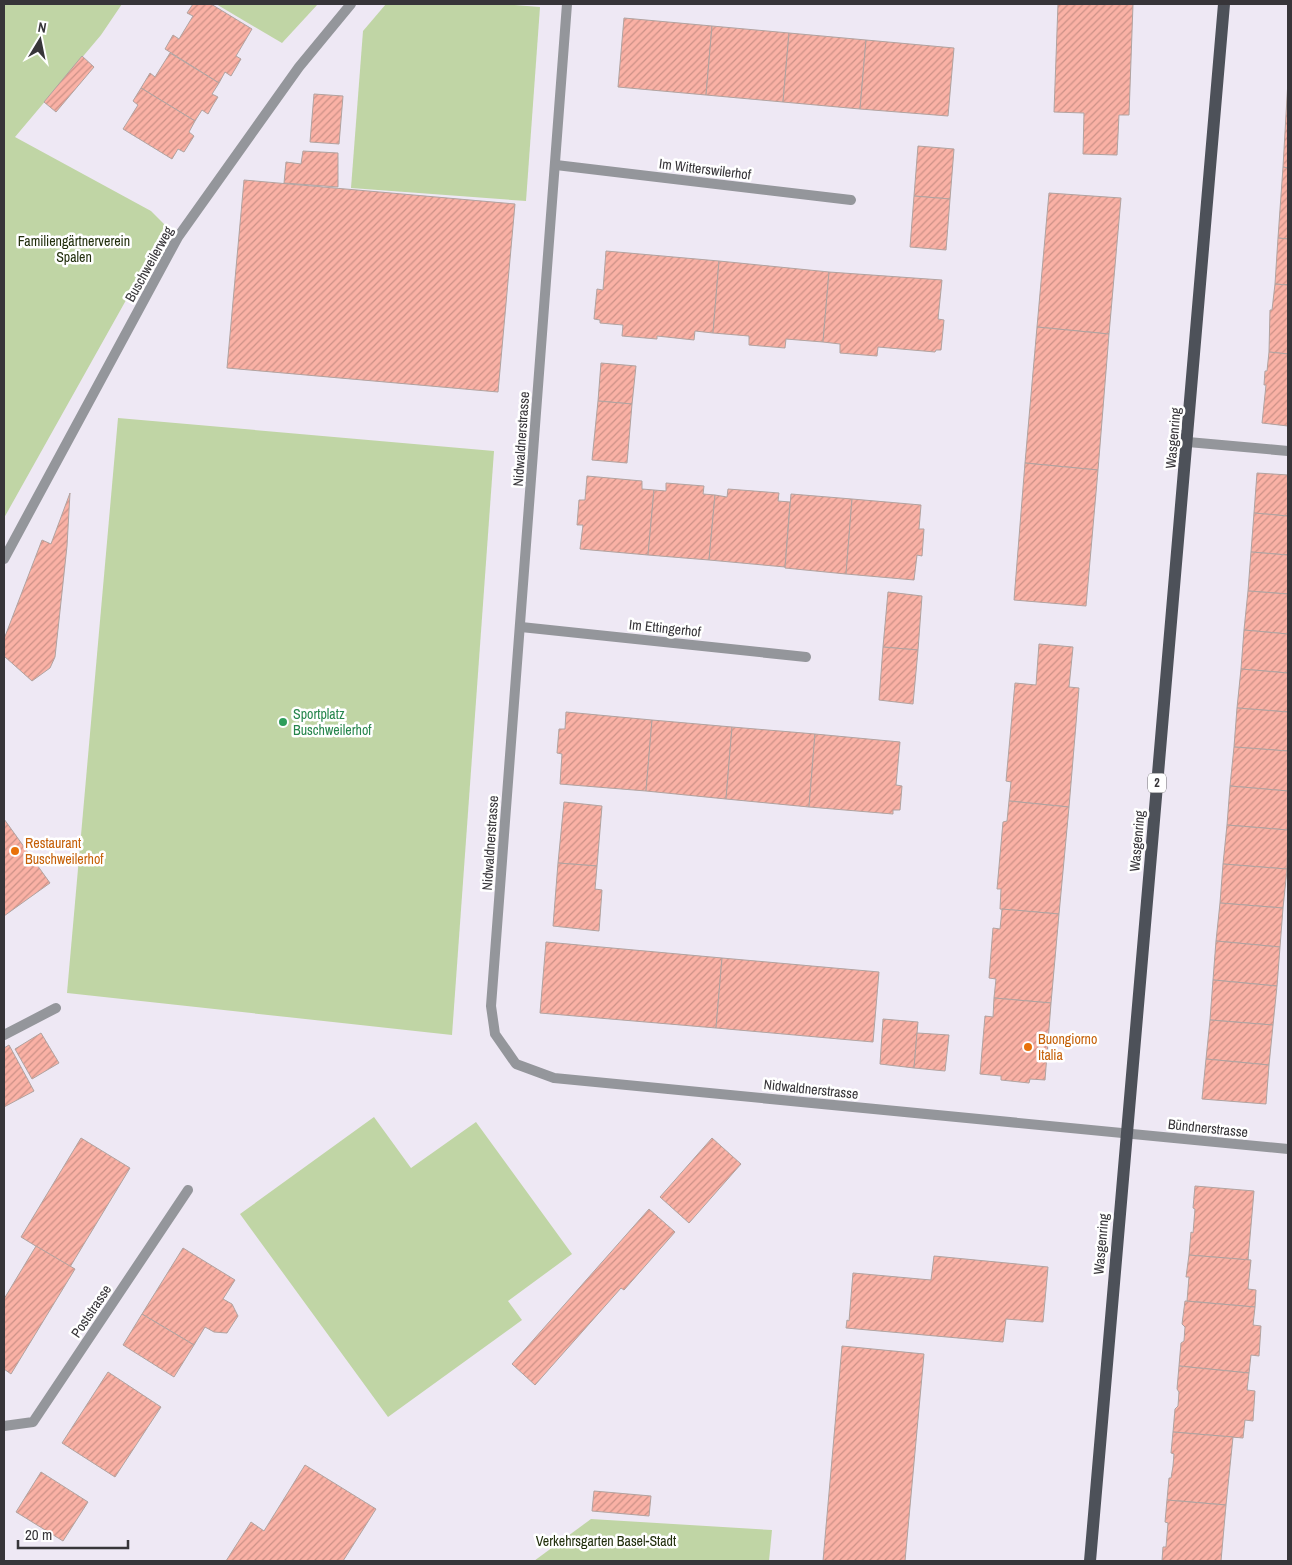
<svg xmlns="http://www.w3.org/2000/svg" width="1292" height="1565" font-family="'Archivo Narrow',sans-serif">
<defs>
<pattern id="building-hatch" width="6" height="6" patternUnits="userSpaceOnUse" patternTransform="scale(1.25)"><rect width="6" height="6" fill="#fab1a5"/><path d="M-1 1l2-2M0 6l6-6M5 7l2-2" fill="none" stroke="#cb9187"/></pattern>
</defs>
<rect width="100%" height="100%" fill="#eee8f4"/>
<g fill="#c0d5a5">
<path d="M4,4H122L101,35L15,137L151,211L167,227L4,518Z"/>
<path d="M216,4H318L282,43Z"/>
<path d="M386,4H501L540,7L526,201L351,188L363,31Z"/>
<path d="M118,418L494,451L452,1035L67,993Z"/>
<path d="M374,1117L411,1168L476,1122L572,1254L508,1301L522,1320L388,1417L240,1214Z"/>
<path d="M591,1519L772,1530L769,1561H534Z"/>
</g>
<g fill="url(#building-hatch)" stroke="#b1a3a0">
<path d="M193,4H211L252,29L236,56L241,59L231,76L225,72L219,83L165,49L173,35L179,39L193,16L187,13Z"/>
<path d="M1058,4H1133L1129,115H1119L1117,155L1083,154L1084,113L1054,112Z"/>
<path d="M624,18L712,26L706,95L618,87Z"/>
<path d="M712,26L789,33L783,102L706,95Z"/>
<path d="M789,33L866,40L860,109L783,102Z"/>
<path d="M866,40L954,48L948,116L860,109Z"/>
<path d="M170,53L219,83L212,94L218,97L213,105L208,114L202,110L195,121L141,88L150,73L155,77Z"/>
<path d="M82,56L94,67L56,112L44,102Z"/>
<path d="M1288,80V168L1283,167Z"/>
<path d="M141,88L195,121L189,132L194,136L184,152L178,149L172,159L123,129L138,105L133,101Z"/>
<path d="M314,94L343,96L339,144L310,142Z"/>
<path d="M918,146L954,149L950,199L914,196Z"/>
<path d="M303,151L338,153V187L284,183L286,162L301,164Z"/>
<path d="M1283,167L1288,168V239L1278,238Z"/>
<path d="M244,180L515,204L498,392L227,368Z"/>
<path d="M1049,193L1121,198L1109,334L1037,327Z"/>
<path d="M914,196L950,199L946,250L910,247Z"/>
<path d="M1278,238L1288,239V285L1275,284Z"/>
<path d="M606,251L719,261L713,333L695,331L694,340L657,336V339L622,336L623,325L600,323V320L594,319L597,289L603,290Z"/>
<path d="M719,261L829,272L823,342L786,339L785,348L749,345V336L713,333Z"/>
<path d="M829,272L942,280L938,319L944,320L941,350H936L935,352L878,347L877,356L840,353V344L823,342Z"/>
<path d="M1275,284L1288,285V354L1269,352L1270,310H1272Z"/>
<path d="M1037,327L1109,334L1098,470L1025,463Z"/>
<path d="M1269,352L1288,354V426L1262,423L1266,385H1264L1265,371H1267Z"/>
<path d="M601,363L636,366L632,404L598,401Z"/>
<path d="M598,401L632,404L627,463L592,460Z"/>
<path d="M1025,463L1098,470L1086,606L1014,600Z"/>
<path d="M1257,473L1288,475V516L1254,513Z"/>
<path d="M587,476L642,481V489L654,490L648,555L580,549L583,525H577L579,500H585Z"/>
<path d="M666,483L704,486L703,494L715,495L709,560L648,555L654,490L666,491Z"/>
<path d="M728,489L779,493L778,501L790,502L785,567L709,560L715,495L727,497Z"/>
<path d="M70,493L67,546L55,657L50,668L32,681L4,656V639L42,540L51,544Z"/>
<path d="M791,494L852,499L846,574L785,568Z"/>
<path d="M852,499L921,505L919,529H924L922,556L917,555L914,580L846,574Z"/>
<path d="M1254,513L1288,516V555L1251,552Z"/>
<path d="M1251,552L1288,555V594L1248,591Z"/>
<path d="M1248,591L1288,594V634L1244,630Z"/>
<path d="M888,592L922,596L918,650L883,647Z"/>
<path d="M1244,630L1288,634V673L1241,669Z"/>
<path d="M1039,644L1073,647L1069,687L1079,688L1069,807L1009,801L1011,782L1006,781L1015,683L1036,685Z"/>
<path d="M883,647L918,650L913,704L879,700Z"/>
<path d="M1241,669L1288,673V712L1237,708Z"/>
<path d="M1237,708L1288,712V751L1234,747Z"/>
<path d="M566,712L652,720L646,791L560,784L562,754L557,753L559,729H565Z"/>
<path d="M652,720L732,727L726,799L646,791Z"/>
<path d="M732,727L815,734L809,807L726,799Z"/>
<path d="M815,734L900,742L896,785L902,786L900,810H893V814L809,807Z"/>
<path d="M1234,747L1288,751V791L1230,786Z"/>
<path d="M1230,786L1288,791V830L1227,825Z"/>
<path d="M1009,801L1069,807L1059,914L1000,909L1001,889H997L1003,822L1007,821Z"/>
<path d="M564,802L602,806L597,866L558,863Z"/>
<path d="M4,819L50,883L4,916Z"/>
<path d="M1227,825L1288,830L1287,869L1223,864Z"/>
<path d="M558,863L597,866L595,889L602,890L599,931L553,926Z"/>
<path d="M1223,864L1287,869L1283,908L1220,903Z"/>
<path d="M1220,903L1283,908L1280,947L1216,941Z"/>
<path d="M1002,909L1059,914L1051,1003L994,998L996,979L989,978L993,928L1000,929Z"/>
<path d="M1216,941L1280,947L1277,986L1213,980Z"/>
<path d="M546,942L722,958L716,1028L540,1013Z"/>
<path d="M722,958L879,972L873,1042L716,1028Z"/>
<path d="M1213,980L1277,986L1273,1025L1210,1020Z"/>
<path d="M994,998L1051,1003L1045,1080L1030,1079L1029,1083L1001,1080V1076L980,1074L985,1016L993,1017Z"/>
<path d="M883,1019L918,1022L914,1068L880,1064Z"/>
<path d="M1210,1020L1273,1025L1269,1065L1206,1059Z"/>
<path d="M41,1033L59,1063L32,1079L15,1049Z"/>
<path d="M917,1033L949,1035L945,1071L914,1068Z"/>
<path d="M9,1045L34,1091L4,1107V1048Z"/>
<path d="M1206,1059L1269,1065L1266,1104L1202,1099Z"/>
<path d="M81,1138L130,1168L70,1267L21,1237Z"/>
<path d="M712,1138L741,1164L689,1223L660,1197Z"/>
<path d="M1195,1186L1254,1191L1248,1260L1189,1255L1191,1232L1193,1233L1195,1209L1193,1208Z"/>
<path d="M649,1209L675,1232L624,1290L621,1288L535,1385L512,1364Z"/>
<path d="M36,1246L75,1269L11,1374L4,1369V1299Z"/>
<path d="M183,1248L235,1280L223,1299L232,1304L238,1316L227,1333L214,1332L205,1327L194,1345L142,1314Z"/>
<path d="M1189,1255L1251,1260L1248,1289L1256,1290L1255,1307L1187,1301L1189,1277H1186Z"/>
<path d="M934,1256L1048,1267L1043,1322L1006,1319L1003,1342L846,1328L847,1320L849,1321L853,1273L931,1280Z"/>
<path d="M1185,1301L1255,1307L1253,1325L1261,1326L1259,1356L1251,1355L1249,1373L1179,1366L1181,1343L1184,1341L1185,1327L1182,1324Z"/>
<path d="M142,1314L194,1345L174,1377L123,1345Z"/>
<path d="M842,1346L924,1354L905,1561H823Z"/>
<path d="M1179,1366L1249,1373L1247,1390L1255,1391L1253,1421L1245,1420L1243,1438L1173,1432L1175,1409L1178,1406L1179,1392L1177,1389Z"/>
<path d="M108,1372L161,1407L115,1477L62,1443Z"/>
<path d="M1173,1432L1233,1437L1226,1505L1167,1500L1169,1478H1171L1173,1466L1174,1454L1171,1453Z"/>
<path d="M305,1465L376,1509L343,1561H226L251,1522L264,1531Z"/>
<path d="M41,1472L88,1502L63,1541L16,1512Z"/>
<path d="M594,1491L651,1496L649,1516L592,1511Z"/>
<path d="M1167,1500L1226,1505L1221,1561H1162L1163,1547H1166L1168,1523L1165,1522Z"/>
</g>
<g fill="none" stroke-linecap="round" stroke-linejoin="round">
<g stroke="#94969b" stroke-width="10">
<path d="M567,4L491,1006L495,1034L516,1064L554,1078L1288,1149"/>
<path d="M556,165L851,200"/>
<path d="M1188,442L1288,451"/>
<path d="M4,559L178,237L299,67L351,4"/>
<path d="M521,627L806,657"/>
<path d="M4,1035L56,1008"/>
<path d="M4,1426L33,1422L188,1190"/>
</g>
<path stroke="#4d5159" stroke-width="12" d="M1090,1561C1133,1042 1182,523 1224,4"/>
</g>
<circle fill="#2e9e5b" stroke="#fff" stroke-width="2" cx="283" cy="722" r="5"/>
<g fill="#e8710a" stroke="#fff" stroke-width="2">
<circle cx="15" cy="851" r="5"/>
<circle cx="1028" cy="1047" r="5"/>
</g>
<g text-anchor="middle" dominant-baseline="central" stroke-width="5" stroke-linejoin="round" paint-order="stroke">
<rect fill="#fff" stroke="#737274" stroke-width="1" x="1148" y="773.5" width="18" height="19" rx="4"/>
<g font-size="12" font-weight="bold" fill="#373539">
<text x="1157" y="783">2</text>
</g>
<g font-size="14" fill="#373539" stroke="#fff">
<text transform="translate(705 169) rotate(7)">Im Witterswilerhof</text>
<text transform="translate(149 264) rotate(-61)">Buschweilerweg</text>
<text transform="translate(1173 438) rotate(-85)">Wasgenring</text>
<text transform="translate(521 439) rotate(-86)">Nidwaldnerstrasse</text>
<text transform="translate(665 628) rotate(6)">Im Ettingerhof</text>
<text transform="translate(1137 841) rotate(-85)">Wasgenring</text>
<text transform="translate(490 843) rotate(-86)">Nidwaldnerstrasse</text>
<text transform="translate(811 1089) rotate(6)">Nidwaldnerstrasse</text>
<text transform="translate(1208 1128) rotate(6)">Bündnerstrasse</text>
<text transform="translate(1101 1244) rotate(-85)">Wasgenring</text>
<text transform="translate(91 1311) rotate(-56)">Poststrasse</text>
</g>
<g font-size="14" fill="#222f0d" stroke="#fff">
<text x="74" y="241">Familiengärtnerverein<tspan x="74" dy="16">Spalen</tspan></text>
<text x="606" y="1541">Verkehrsgarten Basel-Stadt</text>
</g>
<g font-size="14" fill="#27864d" stroke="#fff" text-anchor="start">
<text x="293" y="714">Sportplatz<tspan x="293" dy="16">Buschweilerhof</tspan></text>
</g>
<g font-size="14" fill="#c56008" stroke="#fff" text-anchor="start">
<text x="25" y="843">Restaurant<tspan x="25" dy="16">Buschweilerhof</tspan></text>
<text x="1038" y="1039">Buongiorno<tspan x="1038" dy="16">Italia</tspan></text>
</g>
</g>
<rect width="1292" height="1565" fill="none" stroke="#373539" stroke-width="10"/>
<g transform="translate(40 40) rotate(10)" stroke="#ffffff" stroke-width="4" paint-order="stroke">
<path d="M0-4L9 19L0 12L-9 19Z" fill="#373539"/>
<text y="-8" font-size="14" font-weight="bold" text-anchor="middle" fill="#373539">N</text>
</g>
<path d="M18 1540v8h110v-8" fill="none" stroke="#373539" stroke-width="2.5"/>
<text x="25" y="1540" font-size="15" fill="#373539" stroke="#ffffff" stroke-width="4" paint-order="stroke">20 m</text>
</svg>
